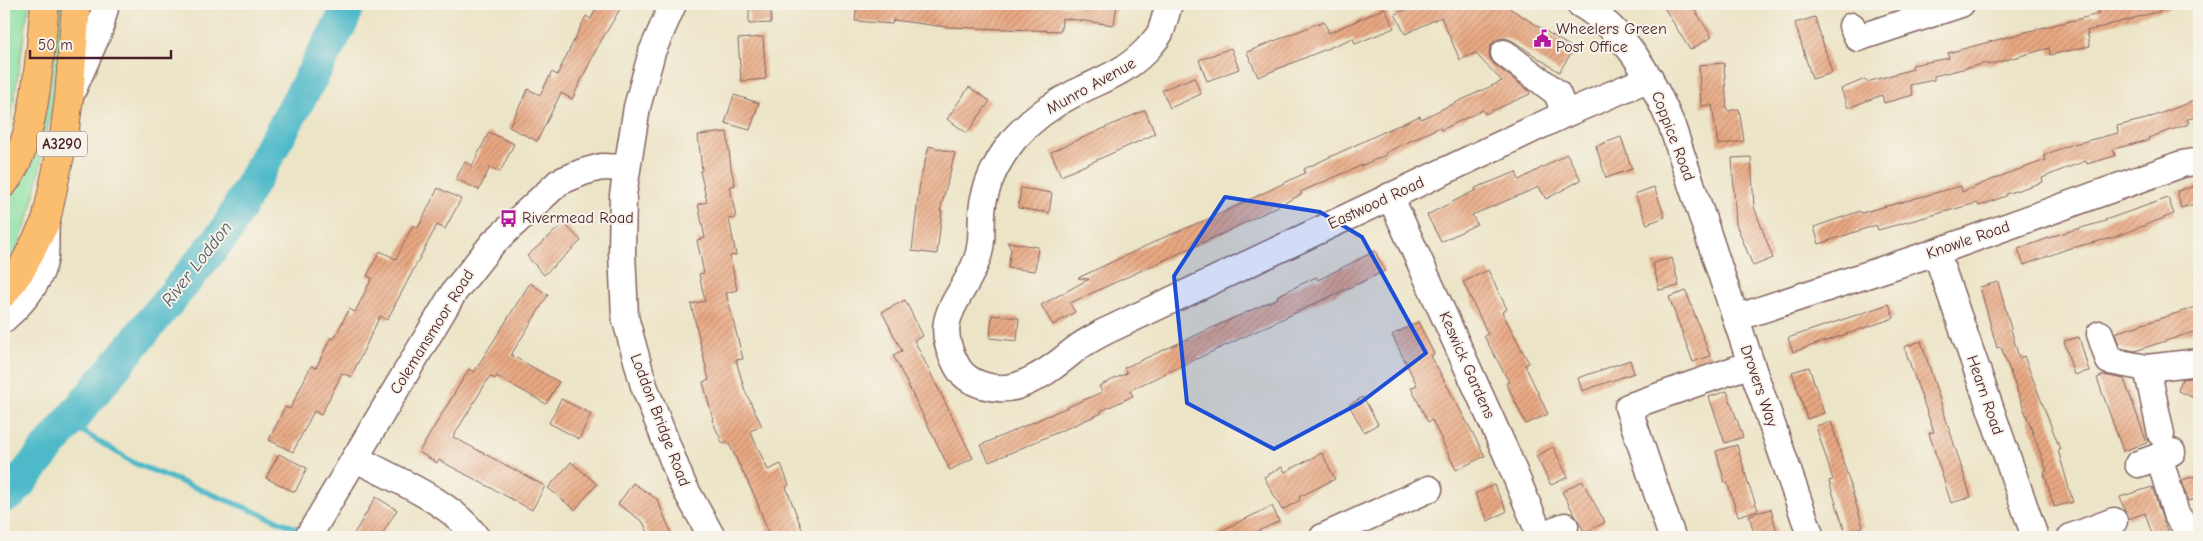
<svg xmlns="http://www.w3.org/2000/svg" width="2203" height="541" font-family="'Comic Neue',sans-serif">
<defs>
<pattern id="building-hatch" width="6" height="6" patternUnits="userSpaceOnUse" patternTransform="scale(1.25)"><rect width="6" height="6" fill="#e9a983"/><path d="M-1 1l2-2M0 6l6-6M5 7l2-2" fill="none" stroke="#bf896b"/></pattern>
</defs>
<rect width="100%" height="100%" fill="#f7f3e8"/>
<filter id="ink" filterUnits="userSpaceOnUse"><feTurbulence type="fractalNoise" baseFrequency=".02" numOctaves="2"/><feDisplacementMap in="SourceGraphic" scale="10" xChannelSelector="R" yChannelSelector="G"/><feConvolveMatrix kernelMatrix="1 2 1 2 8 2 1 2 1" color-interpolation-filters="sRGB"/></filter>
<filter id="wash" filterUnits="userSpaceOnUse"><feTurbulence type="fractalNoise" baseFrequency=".0096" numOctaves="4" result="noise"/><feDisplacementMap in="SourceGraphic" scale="20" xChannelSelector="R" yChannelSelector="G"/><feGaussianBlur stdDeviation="1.12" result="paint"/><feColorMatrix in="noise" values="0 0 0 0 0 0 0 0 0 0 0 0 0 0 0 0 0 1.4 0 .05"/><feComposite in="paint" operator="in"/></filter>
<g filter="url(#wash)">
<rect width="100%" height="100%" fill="#ece4c6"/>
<g fill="#8ae0a2" stroke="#6a8066">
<path d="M4,4H29L14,100L4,148Z"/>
<path d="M59,4H67C60,52 54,99 44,147C35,194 29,231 4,273V203C52,154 51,68 59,4Z"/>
</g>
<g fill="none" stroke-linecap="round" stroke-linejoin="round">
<path stroke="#4db9c9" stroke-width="5.5" d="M69,423L134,463L296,528"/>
<path stroke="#4db9c9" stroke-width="34" d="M4,496L11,493L226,231L342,21L348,4"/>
</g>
<g id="blocks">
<g fill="url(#building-hatch)">
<path d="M598,4H623L597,48L572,99L561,93L537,141L509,127L528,89L540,95L552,72L557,75L586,16L591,19Z"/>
<path d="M857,4H939L974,8V4L1083,6V4H1117L1114,25L1062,18L1061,31L946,27L893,20L892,24L855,21Z"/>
<path d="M1418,4H1503L1574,49L1559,72L1513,41L1505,38L1498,39L1492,44L1489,51L1490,59L1495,65L1529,91L1530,94L1485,114L1483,110L1441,130L1440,127L1385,153L1386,155L1300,192L1302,194L1226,232L1070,303L1075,312L1053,325L1041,305L1089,279L1078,278L1167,236L1218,215L1305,173L1304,169L1390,129L1420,116L1421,119L1502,81L1475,53L1460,60L1441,17L1405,34L1395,14Z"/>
<path d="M1662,4H1691L1712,37L1690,50Z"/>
<path d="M2096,4H2170L2171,8L2087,31L2090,46L2050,55L2049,48L1988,65L1987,63L1934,76V80L1910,85L1913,95L1884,103L1882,95L1848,108L1841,89L1865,79L1867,82L1913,69L1912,65L1949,58L1948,53L2041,28L2099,14Z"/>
<path d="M771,8V23L749,24V9Z"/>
<path d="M1385,8L1394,28L1355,44L1353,38L1258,77L1247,52L1324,21L1329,33Z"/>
<path d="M1815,17L1832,73L1812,79L1795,23Z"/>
<path d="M763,37L766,79L741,81L738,39Z"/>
<path d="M1231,48L1239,69L1207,81L1199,60Z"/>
<path d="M1724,63L1727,111L1739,109L1744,141L1718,145L1712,105L1701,106L1699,65Z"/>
<path d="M1194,77L1201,94L1170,108L1162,90Z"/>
<path d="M969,87L990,101L967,133L947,119Z"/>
<path d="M734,95L759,103L750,130L725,123Z"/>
<path d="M2199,99V117L2187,119L2189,124L2148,138L2149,140L2113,149L2115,156L2087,164L2086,161L2064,169L2042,178L2043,182L2006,194V196L1979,206L1977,203L1878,230L1876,225L1819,244L1814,227L1860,211L1861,213L1961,186L1962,192L2006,174L2046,160L2044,155L2070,145L2118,133L2117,126L2146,119Z"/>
<path d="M1145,110L1155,134L1061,176L1051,152Z"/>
<path d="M489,132L514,144L500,172L490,167L479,190L456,179L465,162L472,166Z"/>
<path d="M727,132L731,168L735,185L730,187L736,218L729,219L736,255L730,256L737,290L726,293L743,359L736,360L745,391L762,426L750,431L768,470L781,464L789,485L786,487L805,537H770L756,499L728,442L723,444L712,420L713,419L703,382L709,380L691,304L705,301L699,274L704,273L697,240L705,238L698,204L707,202L700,171L702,170L698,135Z"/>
<path d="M1621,137L1632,169L1606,178L1596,146Z"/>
<path d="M929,146L955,153L940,211H942L937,254L912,251L920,181Z"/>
<path d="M1567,154L1581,180L1546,199L1539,187L1472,215L1477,224L1441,242L1427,215L1476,190L1475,188L1516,172L1519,180Z"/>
<path d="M1751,157L1754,207L1773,258L1753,266L1736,224L1732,158Z"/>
<path d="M2199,185V203L2181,208L2177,191Z"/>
<path d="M1654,187L1665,217L1647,224L1635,194Z"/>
<path d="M438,188L461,199L445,229L437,225L387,320L380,316L351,377L342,373L321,415L314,411L293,452L269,440L285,407L290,409L311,366L316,368L331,337L334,339L349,309L355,312L372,278L367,276L380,251L396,259L413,225L418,228Z"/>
<path d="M1021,188L1052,193L1049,213L1018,208Z"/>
<path d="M2168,198L2174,214L2112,238L2067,249L2024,265L2018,249L2063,233L2106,221L2105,220Z"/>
<path d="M564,223L581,241L544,275L527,256Z"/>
<path d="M1007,242L1038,247L1035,271L1008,268L1011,249Z"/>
<path d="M1375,251L1385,271L1130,390L1133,396L1101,411L1102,413L989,462L981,445L1102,392L1099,386L1127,373L1124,368L1278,298L1277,296L1316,277L1318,280Z"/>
<path d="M1672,258L1679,286L1659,290L1653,263Z"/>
<path d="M1488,270L1507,309L1502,312L1529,363L1525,365L1548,414L1526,424L1506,383L1509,382L1484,336L1488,334L1463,282Z"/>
<path d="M1998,282L2019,358L2024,356L2060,449L2058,450L2073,502L2054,507L2044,472L2047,471L2001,347L1997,348L1980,287Z"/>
<path d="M530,283L548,295L511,355L559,382L546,404L497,376L495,379L490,376L453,437L545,486L532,510L439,460L437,463L419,452L469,369L474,372Z"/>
<path d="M1686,291L1710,356L1693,362L1669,297Z"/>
<path d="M905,300L923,336L914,340L973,458L950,470L893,355L902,351L882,312Z"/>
<path d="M1889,304L1894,318L1793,352L1788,338Z"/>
<path d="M2199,306V330L2135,351L2120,348L2115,333Z"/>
<path d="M992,315L1019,318L1017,341L990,338Z"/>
<path d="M1418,322L1434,354L1431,356L1485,456L1456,470L1432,420L1428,422L1411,388L1417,385L1392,335Z"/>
<path d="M2079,337L2089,371L2074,375L2064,341Z"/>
<path d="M1921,341L1971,497L1951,503L1929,433L1934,432L1904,347Z"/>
<path d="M1630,360L1634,373L1582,391L1578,378Z"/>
<path d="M1809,367L1824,413L1807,419L1792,372Z"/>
<path d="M2104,375L2124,379L2147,443L2123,451L2097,378Z"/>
<path d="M2190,378L2199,382V400L2178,391L2182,379Z"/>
<path d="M1727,391L1743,437L1725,443L1709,397Z"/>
<path d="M1363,397L1378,424L1364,432L1349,405Z"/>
<path d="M561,399L591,414L579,439L549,423Z"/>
<path d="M1831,421L1863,527L1845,532L1829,481L1833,480L1816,426Z"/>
<path d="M1737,445L1749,486L1758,510L1738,516L1727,482L1725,483L1716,451Z"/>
<path d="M1553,447L1568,477L1551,485L1536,456Z"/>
<path d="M1322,453L1335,479L1299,497L1300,500L1282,510L1264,477L1282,467L1285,472Z"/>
<path d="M279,454L307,468L295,492L266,478Z"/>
<path d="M571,462L597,484L575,510L548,488Z"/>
<path d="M2199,475V498L2188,501L2182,480Z"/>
<path d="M1582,481L1605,522L1585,533L1562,492Z"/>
<path d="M633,483L657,499L673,537H650L643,522L618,504Z"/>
<path d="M1494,485L1507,511L1488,521L1475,494Z"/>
<path d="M2152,487L2162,518L2170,537H2153L2145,513L2128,519L2125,511L2120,497Z"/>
<path d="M376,497L397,510L380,537H352Z"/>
<path d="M1272,506L1279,521L1246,537H1208Z"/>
<path d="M1771,509L1778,537H1755L1749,515Z"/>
</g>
</g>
</g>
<g filter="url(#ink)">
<use href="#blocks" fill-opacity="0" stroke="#836461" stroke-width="1"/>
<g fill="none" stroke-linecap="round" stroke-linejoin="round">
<defs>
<g id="minor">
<path d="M673,4L652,52L637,107L623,195L622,252L625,317L644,386L682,483L712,537"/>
<path d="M1169,4C1166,13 1164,24 1160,33C1158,37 1154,41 1151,45C1129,71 1105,78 1075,93C1053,104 1032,119 1015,138C1001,155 989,177 984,198C979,219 985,241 976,262C960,303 930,317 957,366C967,385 997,392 1017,386C1039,378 1055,366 1072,352C1081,344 1093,338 1104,332L1565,114L1650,78"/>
<path d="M1580,4C1626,31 1652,78 1672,126L1751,364L1811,537"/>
<path d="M1852,26L1858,38L1961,4"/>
<path d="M1504,53L1557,93L1565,114"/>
<path d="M70,96L99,31L106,4"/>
<path d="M1390,196L1507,455L1540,535"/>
<path d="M1936,252L2035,537"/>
<path d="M1736,318L1936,252L2182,164L2199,161"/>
<path d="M4,319C21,304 41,281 45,257C46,245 45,232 46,221"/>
<path d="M2100,334L2109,361L2147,368L2199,362"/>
<path d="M2147,368L2161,434"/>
<path d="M2159,456L2176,514L2193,537"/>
<path d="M355,458C393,479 451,501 476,537"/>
<path d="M2138,464L2172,452"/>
<path d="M308,537L454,292L493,243L559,182L583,172L601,167L627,168"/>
<path d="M1323,537L1429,489"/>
<path d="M1536,537L1565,526"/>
<path d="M1672,537L1628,407L1751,364"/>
<path d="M2071,537L2114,521"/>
</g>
<g id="major">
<path d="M4,183C37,142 39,56 45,4"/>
<path d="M4,293L22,268L46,221L64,136L69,98L76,4"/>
</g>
</defs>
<use href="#minor" stroke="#836461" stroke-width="29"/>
<use href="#major" stroke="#836461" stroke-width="30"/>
<use href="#minor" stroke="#fff" stroke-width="26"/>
<use href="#major" stroke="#fbbd6e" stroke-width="28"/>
</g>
</g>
<path fill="#1d4ed8" fill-opacity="0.2" stroke="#1d4ed8" stroke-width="4" stroke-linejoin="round" d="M1225,197L1320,212L1362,237L1426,353L1360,403L1274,449L1187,403L1174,276Z"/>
<defs>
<symbol id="civic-bare" viewBox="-9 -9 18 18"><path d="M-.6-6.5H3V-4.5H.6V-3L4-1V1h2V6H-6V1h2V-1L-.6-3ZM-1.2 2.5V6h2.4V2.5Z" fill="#b5179e" stroke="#f7f3e8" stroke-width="2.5" paint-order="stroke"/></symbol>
<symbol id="bus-bare" viewBox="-9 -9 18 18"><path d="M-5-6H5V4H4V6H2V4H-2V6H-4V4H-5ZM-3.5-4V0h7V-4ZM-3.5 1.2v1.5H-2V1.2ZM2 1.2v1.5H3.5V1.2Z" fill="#b5179e" stroke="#f7f3e8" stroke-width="2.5" paint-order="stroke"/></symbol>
</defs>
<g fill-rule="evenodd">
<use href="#civic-bare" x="1530" y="26" width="25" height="25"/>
<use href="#bus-bare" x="496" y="206" width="25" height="25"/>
</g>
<g text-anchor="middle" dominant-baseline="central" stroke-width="4" stroke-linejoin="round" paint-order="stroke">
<rect fill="#f7f3e8" stroke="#7e5f64" stroke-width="1" x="37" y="131.5" width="50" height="25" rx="4"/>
<g font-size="15" font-weight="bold" fill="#4a1f2b">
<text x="62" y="144">A3290</text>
</g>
<g font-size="16" fill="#4a1f2b" stroke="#f7f3e8" text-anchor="start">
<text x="1556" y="29">Wheelers Green<tspan x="1556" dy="18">Post Office</tspan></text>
<text x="522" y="218">Rivermead Road</text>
</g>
<g font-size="16" fill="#4a1f2b" stroke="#f7f3e8">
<text transform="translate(1091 86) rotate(-29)">Munro Avenue</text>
<text transform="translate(1673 136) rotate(69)">Coppice Road</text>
<text transform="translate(1376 203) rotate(-25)">Eastwood Road</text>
<text transform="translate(1968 240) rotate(-19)">Knowle Road</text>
<text transform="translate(432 332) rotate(-58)">Colemansmoor Road</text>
<text transform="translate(1467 365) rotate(66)">Keswick Gardens</text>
<text transform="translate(1759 386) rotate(71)">Drovers Way</text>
<text transform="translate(1985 395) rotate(71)">Hearn Road</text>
<text transform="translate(660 420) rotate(69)">Loddon Bridge Road</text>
</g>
<g font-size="18" font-style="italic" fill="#4b5562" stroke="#f7f3e8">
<text transform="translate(197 264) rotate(-52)">River Loddon</text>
</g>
</g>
<rect width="2203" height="541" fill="none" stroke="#f7f3e8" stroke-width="20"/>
<path d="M30 50v8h141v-8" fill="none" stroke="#4a1f2b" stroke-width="2.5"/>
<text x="38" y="50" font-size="15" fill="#4a1f2b" stroke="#f7f3e8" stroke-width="4" paint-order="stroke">50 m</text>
</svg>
